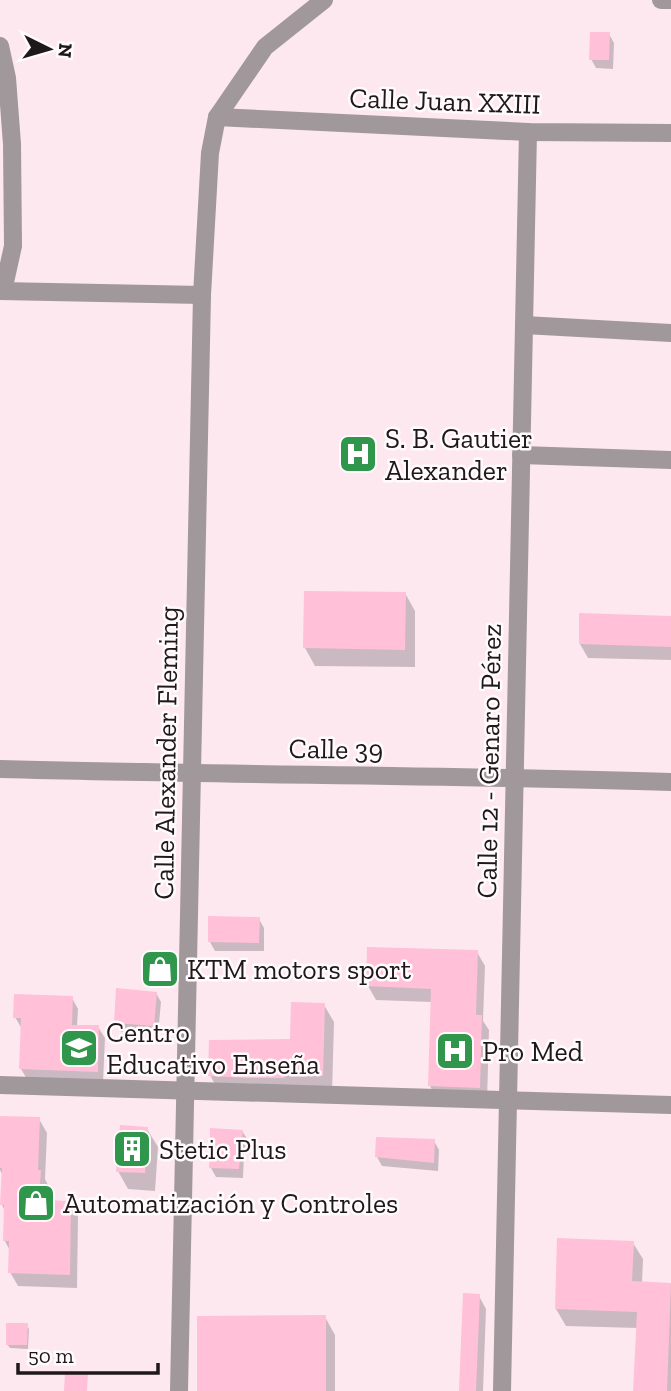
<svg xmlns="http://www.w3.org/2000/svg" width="671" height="1391" font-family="'Zilla Slab',serif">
<rect width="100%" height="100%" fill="#fde8f0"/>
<g fill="#0003">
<path d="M609,34L614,43L613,69L596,68L591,59Z"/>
<path d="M405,593L415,611V667L315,666L305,648Z"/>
<path d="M671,618V660L588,658L580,644Z"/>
<path d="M259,919L264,928V951H215L210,942Z"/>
<path d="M477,952L485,966L483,1021L489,1030L487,1101L438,1100L430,1086L432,1002L376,1000L368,986Z"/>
<path d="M156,993L161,1002L158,1034L121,1032L116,1023Z"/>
<path d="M72,998L78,1009L77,1026L98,1027L105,1038L103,1082L27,1079L21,1069L22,1029L15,1017Z"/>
<path d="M324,1005L334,1022L332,1093L219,1092L210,1075L292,1040Z"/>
<path d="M39,1119L47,1133L45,1179L48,1185L47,1202L70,1203L78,1216L77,1288L18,1286L10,1272V1251L5,1241V1211L2,1205L3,1176L0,1170V1133Z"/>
<path d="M147,1129L158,1147L155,1191L128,1189L118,1171Z"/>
<path d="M242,1131L248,1140L247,1154H244L243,1178L216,1177L211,1168Z"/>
<path d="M434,1141L439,1150L438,1171L382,1166L377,1157Z"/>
<path d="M633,1243L643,1259L642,1283L671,1284V1391H635L638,1328L566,1326L556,1309Z"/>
<path d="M479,1296L486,1309L483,1391H461Z"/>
<path d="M325,1317L335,1335V1391H199Z"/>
<path d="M26,1325L29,1329L28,1349L10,1348L7,1344Z"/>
</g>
<g fill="#ffc0d8">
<path d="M590,32H610L609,60H589Z"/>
<path d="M304,591L406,592L405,650L303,648Z"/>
<path d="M579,613L671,616V647L579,644Z"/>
<path d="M208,916L260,917L259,943L208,942Z"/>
<path d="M367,947L478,950L476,1015H482L480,1088L428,1086L431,989L366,986Z"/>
<path d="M116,988L157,992L154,1026L114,1023Z"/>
<path d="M14,994L73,996L72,1025H99L98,1072L19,1069L21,1018H13Z"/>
<path d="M291,1002L325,1003L323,1076L284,1075V1078H249L208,1076L209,1040L290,1039Z"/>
<path d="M0,1116L40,1117L38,1170H41L39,1200L71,1201L70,1275L8,1273L9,1241H3L4,1205H0L2,1168H0Z"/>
<path d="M120,1125L148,1127L145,1173L116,1172Z"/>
<path d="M210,1128L243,1130L239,1169L209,1168Z"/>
<path d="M376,1137L435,1139L434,1163L375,1157Z"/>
<path d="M557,1238L634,1241L632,1281L671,1283L667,1391H633L637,1312L555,1309Z"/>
<path d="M463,1293L480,1294L476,1391H459Z"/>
<path d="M326,1315V1391H197V1316Z"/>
<path d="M6,1323H28L27,1345H6Z"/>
<path d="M65,1372L88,1373L87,1391H64Z"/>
</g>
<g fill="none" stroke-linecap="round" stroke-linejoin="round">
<g stroke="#a1989b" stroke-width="18">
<path d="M661,0H671"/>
<path d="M0,46L7,78L12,144L13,246L3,291"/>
<path d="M217,117L528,132L671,133"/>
<path d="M0,291L202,295"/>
<path d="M524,325L671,333"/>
<path d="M521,455L671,460"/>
<path d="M0,769C224,775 447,775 671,782"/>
<path d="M0,1085L671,1105"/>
<path d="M179,1391L202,295L210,153L217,117L265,47L324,0"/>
<path d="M502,1391L528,132"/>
</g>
</g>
<defs>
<symbol id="hospital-square" viewBox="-11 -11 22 22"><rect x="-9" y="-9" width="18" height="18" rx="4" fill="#2f964c" stroke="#fffbfc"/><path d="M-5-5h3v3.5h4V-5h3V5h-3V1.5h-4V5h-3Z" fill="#fff"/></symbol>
<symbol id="shop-square" viewBox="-11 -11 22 22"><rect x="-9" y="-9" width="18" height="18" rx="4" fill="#2f964c" stroke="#fffbfc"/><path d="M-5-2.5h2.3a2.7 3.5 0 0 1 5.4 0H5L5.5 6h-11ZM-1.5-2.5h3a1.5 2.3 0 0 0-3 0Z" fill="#fff"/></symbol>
<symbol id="school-square" viewBox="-11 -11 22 22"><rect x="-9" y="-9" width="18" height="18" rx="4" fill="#2f964c" stroke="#fffbfc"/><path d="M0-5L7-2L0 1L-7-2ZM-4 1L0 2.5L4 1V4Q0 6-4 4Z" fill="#fff"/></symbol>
<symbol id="building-square" viewBox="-11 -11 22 22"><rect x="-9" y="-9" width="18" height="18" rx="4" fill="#2f964c" stroke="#fffbfc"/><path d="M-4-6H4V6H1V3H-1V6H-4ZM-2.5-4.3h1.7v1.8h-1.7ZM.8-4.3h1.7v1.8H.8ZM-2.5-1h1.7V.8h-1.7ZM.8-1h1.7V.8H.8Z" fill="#fff"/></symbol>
</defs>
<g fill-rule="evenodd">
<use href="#hospital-square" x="336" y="432" width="44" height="44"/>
<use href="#shop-square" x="138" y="947" width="44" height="44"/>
<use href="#school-square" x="57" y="1026" width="44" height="44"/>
<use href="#hospital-square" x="433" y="1029" width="44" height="44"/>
<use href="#building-square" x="110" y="1127" width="44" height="44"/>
<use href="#shop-square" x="14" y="1181" width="44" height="44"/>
</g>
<g text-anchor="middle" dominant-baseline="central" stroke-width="5" stroke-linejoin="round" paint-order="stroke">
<g font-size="28" fill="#1f181a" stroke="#fffbfc">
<text transform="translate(445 101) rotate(2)">Calle Juan XXIII</text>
<text transform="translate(336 749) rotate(1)">Calle 39</text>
<text transform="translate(166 753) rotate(-89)">Calle Alexander Fleming</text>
<text transform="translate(489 761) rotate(-89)">Calle 12 - Genaro Pérez</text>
</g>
<g font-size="28" fill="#1f181a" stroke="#fffbfc" text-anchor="start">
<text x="385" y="438">S. B. Gautier<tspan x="385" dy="32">Alexander</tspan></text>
<text x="187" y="969">KTM motors sport</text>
<text x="106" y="1032">Centro<tspan x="106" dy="32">Educativo Enseña</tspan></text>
<text x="482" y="1051">Pro Med</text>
<text x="159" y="1149">Stetic Plus</text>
<text x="63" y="1203">Automatización y Controles</text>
</g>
</g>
<g transform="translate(49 49) rotate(95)" stroke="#fffbfc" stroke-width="5" paint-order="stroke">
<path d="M0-5L12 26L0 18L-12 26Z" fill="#1f181a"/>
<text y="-10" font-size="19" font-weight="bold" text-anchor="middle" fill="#1f181a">N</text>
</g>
<path d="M18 1363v10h140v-10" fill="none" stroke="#1f181a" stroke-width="3.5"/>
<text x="28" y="1363" font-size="21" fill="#1f181a" stroke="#fffbfc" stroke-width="5" paint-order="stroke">50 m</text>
</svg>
